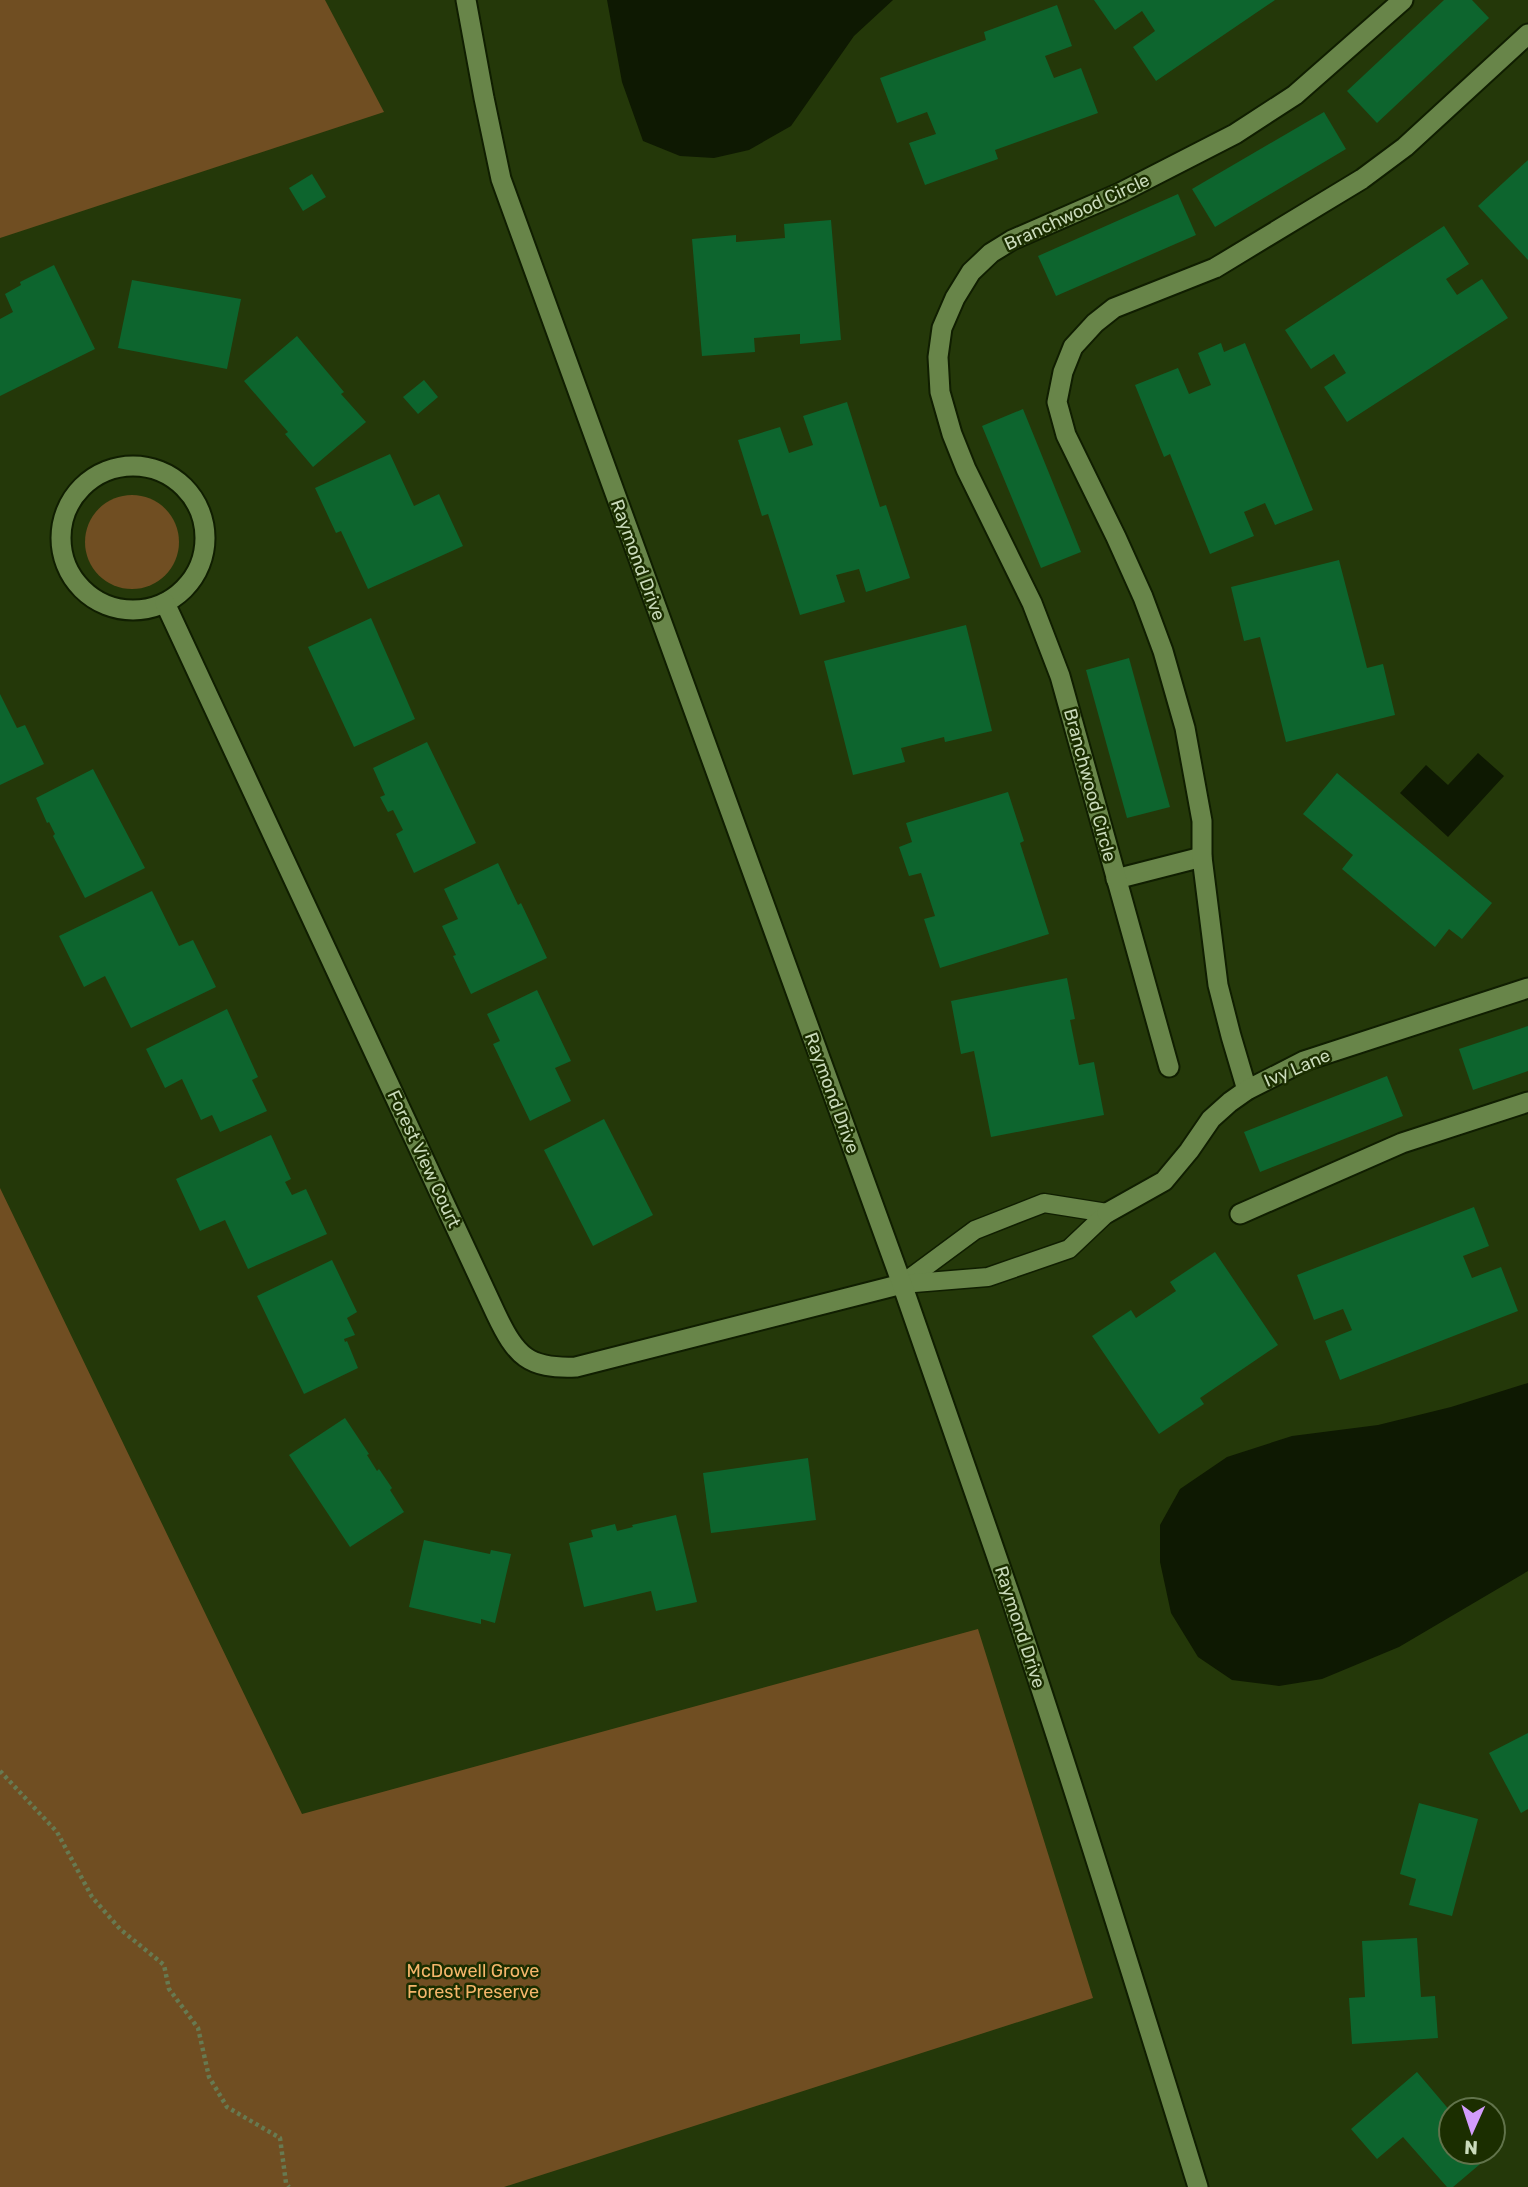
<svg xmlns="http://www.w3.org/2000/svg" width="1528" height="2187" font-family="Rubik,sans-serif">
<rect width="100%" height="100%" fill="#243809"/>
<g fill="#704e22">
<path d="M0,0H325L384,112L0,238Z"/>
<circle cx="132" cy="542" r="47"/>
<path d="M0,1188L302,1814L978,1629L1093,1998L504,2187H0Z"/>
</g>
<g fill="#0e1902">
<path d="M607,0H893L854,36L791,126L749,150L714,158L680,156L643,141L622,82Z"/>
<path d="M1478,753L1504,776L1448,837L1400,793L1426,765L1448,785Z"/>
<path d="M1528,1383V1571L1399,1647L1322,1679L1279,1686L1232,1680L1198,1657L1171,1613L1160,1562V1525L1180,1489L1227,1457L1292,1436L1378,1425L1451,1407Z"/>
</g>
<g fill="#0d652e">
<path d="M1094,0H1275L1156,81L1133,47L1155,31L1142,11L1115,30Z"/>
<path d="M1444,0H1472L1489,18L1377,123L1347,91Z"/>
<path d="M1057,5L1072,46L1045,56L1054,78L1081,68L1098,113L995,150L998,159L925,185L909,143L936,134L927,112L897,123L880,78L986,40L984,32Z"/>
<path d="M1324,112L1346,149L1215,227L1192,189Z"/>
<path d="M1528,160V260L1478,206Z"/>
<path d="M312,174L326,197L303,211L289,188Z"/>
<path d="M1178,194L1196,235L1056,296L1038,256Z"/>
<path d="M831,220L841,340L800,344V334L754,338L755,352L702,356L692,239L736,235V242L785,238L784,224Z"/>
<path d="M1444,226L1469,264L1446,279L1457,295L1482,279L1508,318L1347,422L1324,387L1346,373L1334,354L1311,369L1285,330Z"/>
<path d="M54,265L95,349L0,396V319L13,312L5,294L21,285L20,282Z"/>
<path d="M132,280L241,299L227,369L118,348Z"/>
<path d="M297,336L344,392L341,394L366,422L313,467L285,434L288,432L244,381Z"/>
<path d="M1221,343L1224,352L1245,343L1313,510L1275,525L1265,503L1244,512L1254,536L1210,554L1170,454L1164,457L1135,385L1178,368L1189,394L1211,385L1198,353Z"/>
<path d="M424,380L438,397L418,414L403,397Z"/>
<path d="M847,402L880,507L886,505L910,578L866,592L859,569L836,575L845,602L800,615L768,514L762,516L738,440L780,427L789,453L813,445L803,416Z"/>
<path d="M1023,409L1081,552L1041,568L982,426Z"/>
<path d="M390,454L414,506L439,494L463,546L368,589L341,531L336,533L315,488Z"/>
<path d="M1339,560L1367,668L1383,664L1395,715L1286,742L1260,637L1244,641L1231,587Z"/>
<path d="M371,618L415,719L354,747L308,647Z"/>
<path d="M966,625L992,731L945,742L944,737L901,748L905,762L853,775L824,661Z"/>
<path d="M1129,658L1170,807L1127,818L1086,670Z"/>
<path d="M0,694L17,728L25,725L44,764L0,785Z"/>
<path d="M427,742L476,843L414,873L396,834L403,830L393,810L388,812L380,797L385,795L373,768Z"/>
<path d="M93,769L145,868L85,898L53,836L55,834L49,822L47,823L36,798Z"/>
<path d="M1337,773L1492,903L1462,939L1449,929L1435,947L1342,869L1353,855L1303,814Z"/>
<path d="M1008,792L1024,841L1020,843L1049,934L940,968L924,919L935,916L921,873L909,876L899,847L912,842L906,823Z"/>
<path d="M498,863L518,905L521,903L547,958L471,994L453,956L456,955L442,926L458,919L444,889Z"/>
<path d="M152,891L179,946L193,940L216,987L131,1028L105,976L84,987L59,936Z"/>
<path d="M1067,978L1075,1019L1070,1020L1079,1065L1094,1062L1104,1115L991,1137L974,1051L961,1054L951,1001Z"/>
<path d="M537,990L571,1061L555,1068L571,1101L530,1121L493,1044L500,1041L487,1014Z"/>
<path d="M227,1009L258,1077L252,1080L267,1111L220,1132L212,1115L201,1120L182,1079L165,1088L146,1049Z"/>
<path d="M1528,1026V1071L1473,1090L1459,1049Z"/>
<path d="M1387,1076L1403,1116L1260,1172L1244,1132Z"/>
<path d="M604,1119L653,1215L593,1246L544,1150Z"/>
<path d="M271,1135L291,1179L285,1182L292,1195L306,1189L327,1234L248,1269L225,1220L200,1231L176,1179Z"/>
<path d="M1474,1207L1489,1246L1463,1256L1472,1278L1501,1267L1518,1311L1340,1380L1325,1341L1352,1330L1343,1309L1314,1320L1297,1275Z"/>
<path d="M1215,1252L1278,1345L1200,1398L1204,1404L1159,1434L1092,1336L1131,1310L1136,1318L1176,1291L1170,1282Z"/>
<path d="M332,1260L357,1312L347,1318L355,1335L344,1339L345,1342L347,1341L358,1368L304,1394L257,1296Z"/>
<path d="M345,1418L369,1454L367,1455L377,1471L379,1469L392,1488L390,1490L404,1512L350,1547L289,1455Z"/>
<path d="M808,1458L816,1520L711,1533L703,1473Z"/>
<path d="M676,1515L697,1602L656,1611L651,1591L584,1607L569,1543L593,1537L591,1530L615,1524L617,1531L633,1527L632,1525Z"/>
<path d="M424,1540L490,1554L491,1550L511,1554L495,1623L481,1619V1624L409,1607Z"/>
<path d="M1528,1733V1809L1521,1813L1489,1753Z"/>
<path d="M1419,1803L1478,1819L1452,1916L1409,1905L1416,1879L1400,1874Z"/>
<path d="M1417,1938L1421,1997L1435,1996L1438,2038L1352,2044L1349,1998L1365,1997L1362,1941Z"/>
<path d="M1417,2072L1451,2112V2152H1493V2141L1499,2148L1453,2187H1447L1403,2137L1377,2159L1351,2129Z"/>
</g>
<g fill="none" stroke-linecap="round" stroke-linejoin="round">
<defs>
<g id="service">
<path d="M902,1284L975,1230L1044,1203L1107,1213"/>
<path d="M902,1284L988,1277L1069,1249L1107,1213"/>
</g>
<g id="minor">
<circle cx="133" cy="538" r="72"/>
<path d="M165,603L496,1314C516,1356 528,1369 576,1367L902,1284"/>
<path d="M1116,879L1202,857"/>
<path d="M1169,1067L1060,676L1032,603L966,469L952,434L940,392L938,357L942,328L955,298L971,272L991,253L1012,240L1120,193L1235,134L1295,95L1403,0"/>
<path d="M1247,1090L1231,1036L1218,985L1202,857V821L1185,728L1163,651L1143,597L1116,537L1066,435L1057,402L1063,372L1073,347L1095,323L1114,308L1215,268L1362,179L1405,147L1528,34"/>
<path d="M1107,1213L1164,1181L1189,1151L1211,1119L1230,1102L1247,1090L1304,1061L1528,988"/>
<path d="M1240,1214L1402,1143L1528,1102"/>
</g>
<path id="tertiary" d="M466,0L484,98L501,179L902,1284C938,1388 975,1493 1011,1598C1076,1793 1137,1990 1198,2187"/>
</defs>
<use href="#service" stroke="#101e01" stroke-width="21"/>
<use href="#minor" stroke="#101e01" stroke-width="23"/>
<use href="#tertiary" stroke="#101e01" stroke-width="23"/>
<path stroke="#677a51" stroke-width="4.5" stroke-dasharray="3.5 3.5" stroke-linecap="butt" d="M0,1771L57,1832L92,1897L120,1929L164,1965L169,1989L198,2028L209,2077L227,2107L280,2138L286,2183L289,2187"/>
<use href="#service" stroke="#688549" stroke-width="18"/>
<use href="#minor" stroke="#688549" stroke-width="19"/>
<use href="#tertiary" stroke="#688549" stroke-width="19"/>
</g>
<g text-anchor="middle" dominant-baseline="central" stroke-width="5" stroke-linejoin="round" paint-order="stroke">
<g font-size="18" fill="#cadbbb" stroke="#1b2e00">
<text transform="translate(1077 212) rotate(-25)">Branchwood Circle</text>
<text transform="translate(638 560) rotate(70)">Raymond Drive</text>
<text transform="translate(1090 785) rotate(75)">Branchwood Circle</text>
<text transform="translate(1297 1068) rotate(-23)">Ivy Lane</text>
<text transform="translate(832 1093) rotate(70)">Raymond Drive</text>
<text transform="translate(424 1159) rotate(65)">Forest View Court</text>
<text transform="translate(1020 1627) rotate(72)">Raymond Drive</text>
</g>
<g font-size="18" fill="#f5b66b" stroke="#1b2e00">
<text x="473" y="1971">McDowell Grove<tspan x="473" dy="21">Forest Preserve</tspan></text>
</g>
</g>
<g transform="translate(1472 2131) rotate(183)"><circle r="33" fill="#1b2e00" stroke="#61734b" stroke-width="2"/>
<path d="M0-5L12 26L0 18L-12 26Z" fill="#d39cfc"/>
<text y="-10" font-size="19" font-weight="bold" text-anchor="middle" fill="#cadbbb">N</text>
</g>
</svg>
